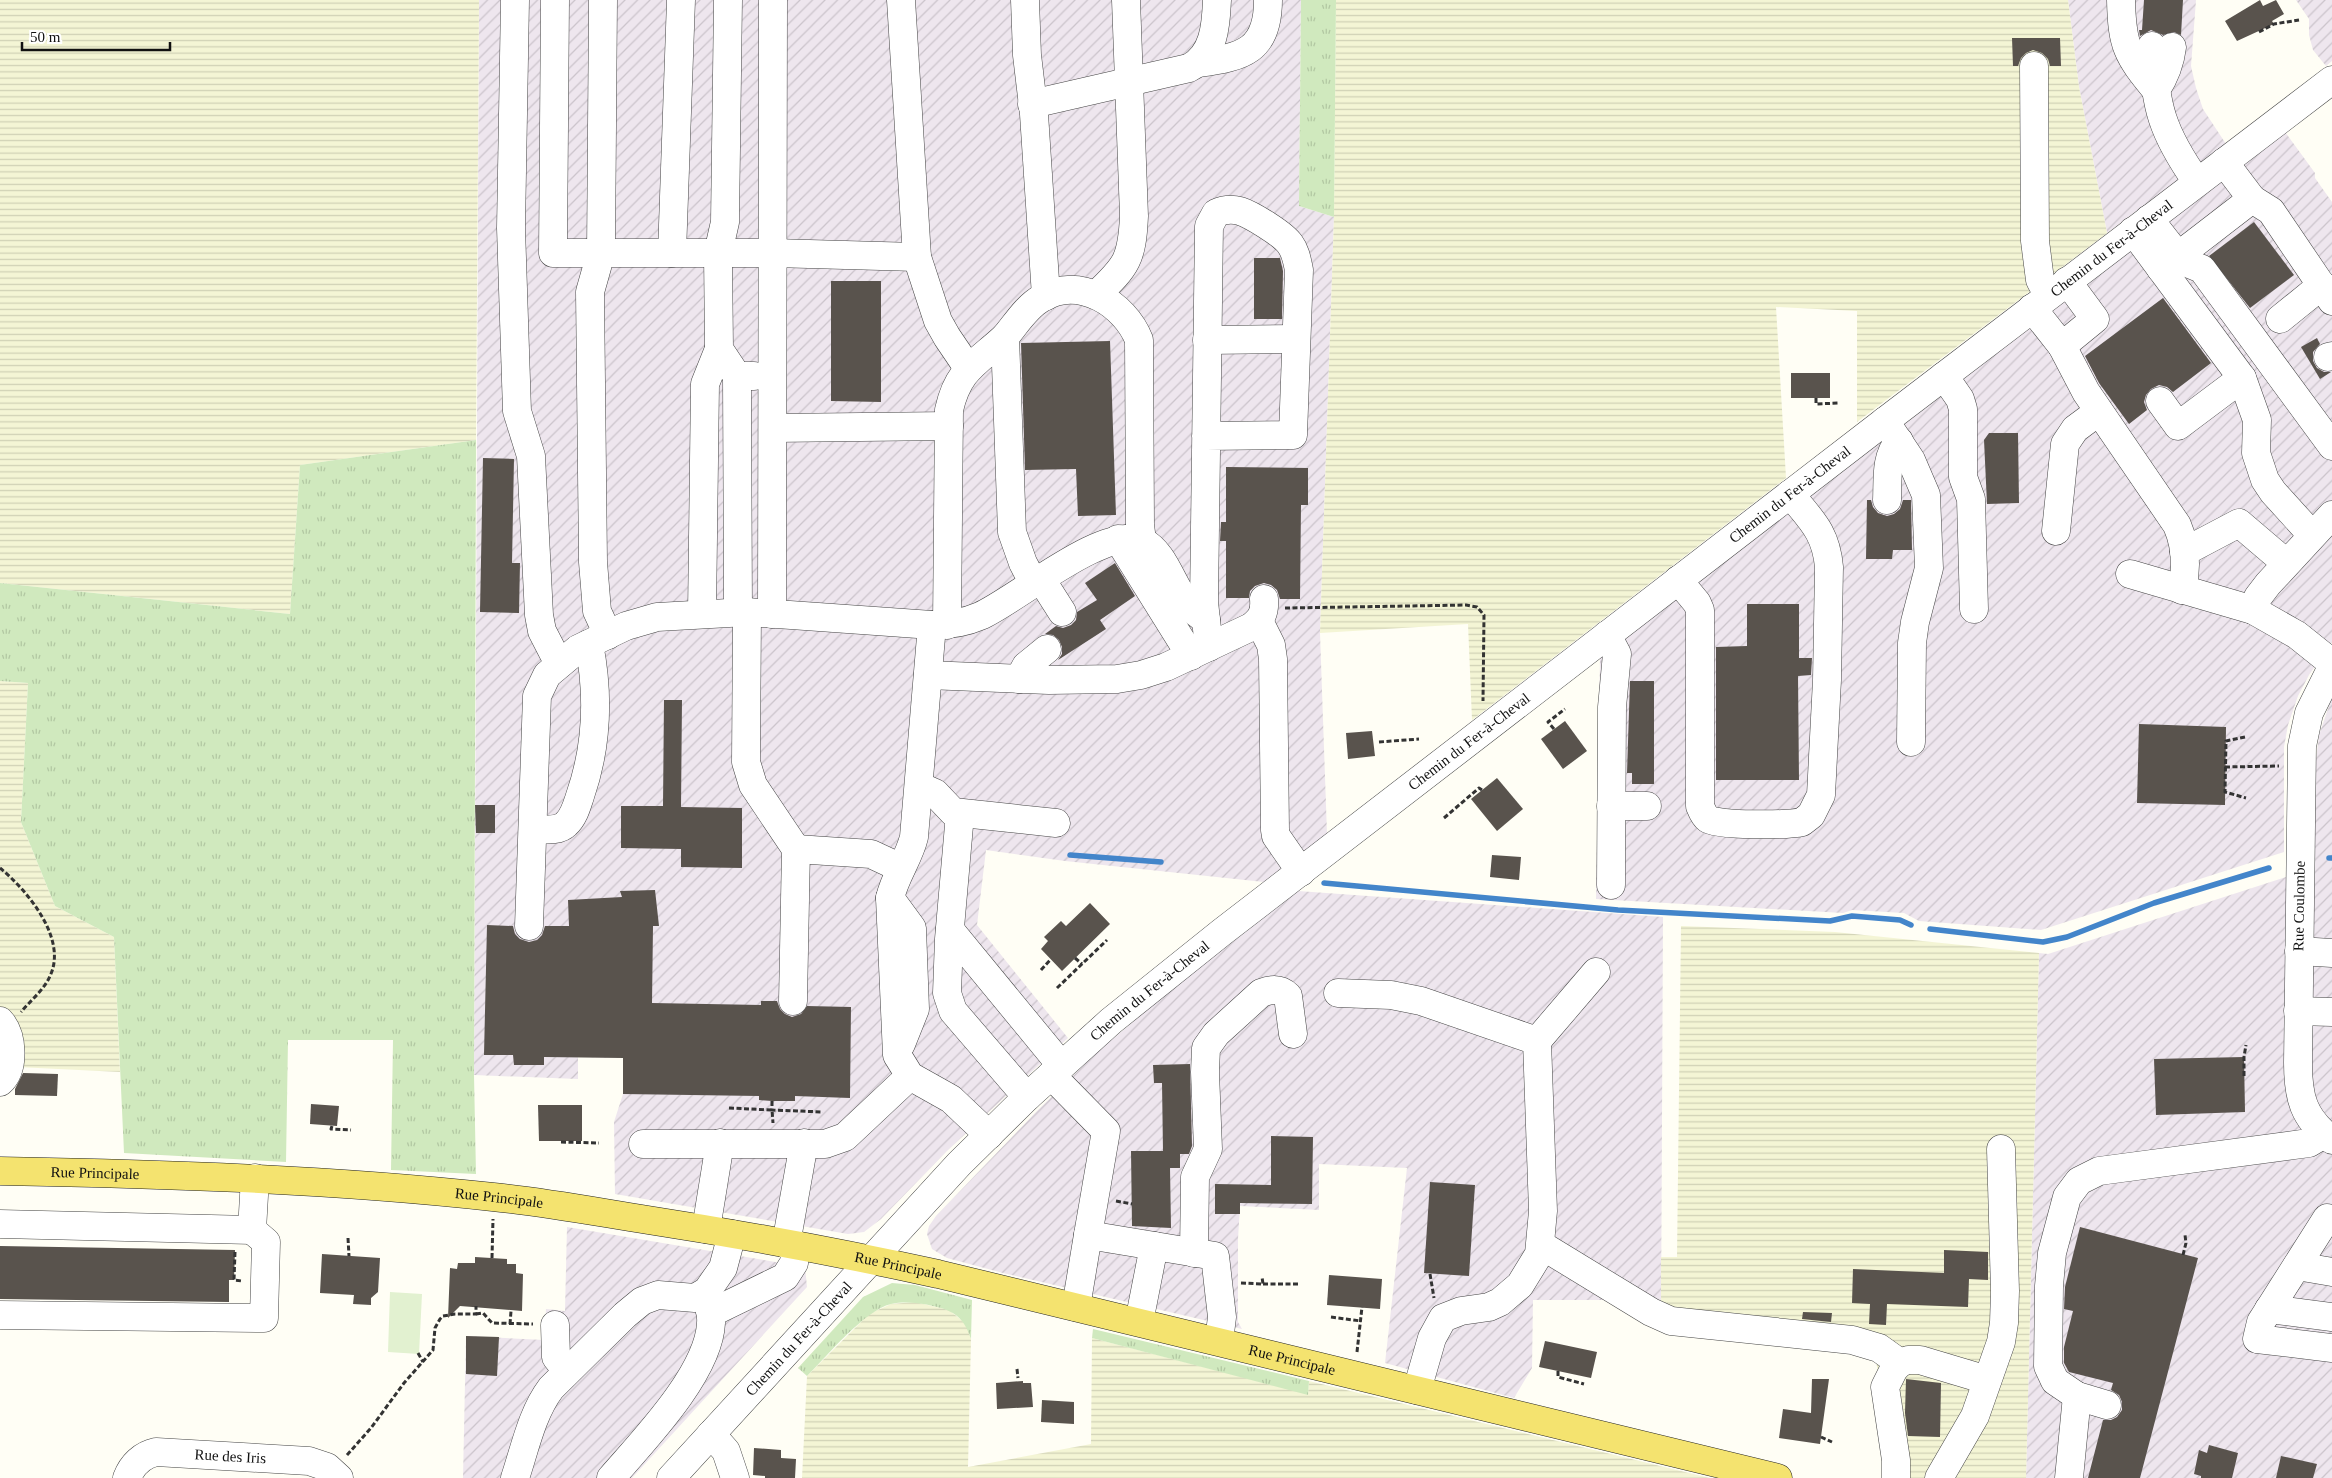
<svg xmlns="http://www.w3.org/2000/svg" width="2332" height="1478" font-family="Georgia,serif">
<defs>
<pattern id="industrial-furrows" width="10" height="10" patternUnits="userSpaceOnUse" patternTransform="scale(1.25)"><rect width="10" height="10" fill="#eee6ee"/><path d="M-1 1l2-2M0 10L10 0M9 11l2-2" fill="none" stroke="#cbc4cb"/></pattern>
<pattern id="farmland-rules" width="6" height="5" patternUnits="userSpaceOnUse" patternTransform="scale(1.25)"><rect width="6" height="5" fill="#f4f5d5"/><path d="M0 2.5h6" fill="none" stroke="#d0d1b6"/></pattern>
<pattern id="grass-tufts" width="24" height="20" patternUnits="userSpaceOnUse" patternTransform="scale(1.25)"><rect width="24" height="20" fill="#d0e9be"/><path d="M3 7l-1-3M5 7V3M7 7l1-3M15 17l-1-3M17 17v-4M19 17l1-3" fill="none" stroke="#b2c7a2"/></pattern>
</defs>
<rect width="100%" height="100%" fill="#fffef5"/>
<g fill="url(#industrial-furrows)">
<path d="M479,0H1301L1299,206L1334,217L1320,633L1327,834L1264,882L1065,861L986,850L977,925L1068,1038L947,1151L881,1219L864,1232L848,1234L615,1194L614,1122L623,1094V1058L578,1057V1079L474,1075Z"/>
<path d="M2068,0H2196L2191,66L2196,88L2203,109L2226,144L2107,233L2079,87Z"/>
<path d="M2296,0H2332V61L2326,66L2313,50L2309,35V19Z"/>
<path d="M2285,132L2315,173V178L2332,202V642L2309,675L2298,696L2288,725L2284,747V852L2041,930L1919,921L1904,913L1852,910L1843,913L1596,899L1600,658Z"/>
<path d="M2332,697V1128L2313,1102L2310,1063L2316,760L2319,735Z"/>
<path d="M2286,877V1087L2325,1149L2332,1154V1478H2026L2039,953L2048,954Z"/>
<path d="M1298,891L1663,917L1661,1323L1620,1300H1533L1532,1368L1514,1398L1385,1363L1407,1168L1319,1164V1210L1240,1206L1238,1239V1322L1242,1329L1003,1273L947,1258L932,1249L927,1234L929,1226L936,1216L1035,1113L1097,1052L1177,985Z"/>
<path d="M567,1227L805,1267L807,1287L632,1478H463L466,1336L544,1340L546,1309L565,1311Z"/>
</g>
<g fill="url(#farmland-rules)">
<path d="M0,0H479L476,440L300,465L290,614L0,583Z"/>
<path d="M1336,0H2068L2079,87L2107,233L1857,422V311L1776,307L1786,478L1472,720L1468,624L1320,633L1334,217Z"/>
<path d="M0,681L28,683L21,822L55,906L114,937L120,1072L17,1067L0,1014Z"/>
<path d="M1681,926L1835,932L2039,953L2026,1478H1885L1877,1366L1874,1358L1867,1352L1661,1323V1257H1677Z"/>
<path d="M915,1302L949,1310L966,1324L971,1339L968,1467L1091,1444L1092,1338L1308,1394L1309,1381L1710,1478H802L807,1376L869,1314L891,1304Z"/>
</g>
<g fill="url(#grass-tufts)">
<path d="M1301,0H1336L1334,217L1299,206Z"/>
<path d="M476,440L474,1075L476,1174L391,1170L393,1040H288L286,1162L124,1153L114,937L55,906L21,822L28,683L0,681V583L290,614L300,465Z"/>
<path d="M892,1283L915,1285L972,1300L971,1339C964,1318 955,1311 933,1306C920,1303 905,1301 891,1304C865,1310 827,1356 807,1376L798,1368L863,1297Z"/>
<path d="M1093,1329L1309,1381L1308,1395L1092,1338Z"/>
</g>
<path fill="#e2f1d0" d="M390,1292L422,1294L419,1354L388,1352Z"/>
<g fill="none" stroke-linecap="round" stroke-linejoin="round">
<g stroke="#4385ca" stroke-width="5.5">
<path d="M1070,855L1161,862"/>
<path d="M2329,858H2332"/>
<path d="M1324,883L1618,910L1830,921L1852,916L1900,920L1911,925"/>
<path d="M1930,929L2043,942L2067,937L2154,903L2269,868"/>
</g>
</g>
<g fill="#59534d">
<path d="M2144,0H2183L2181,35L2174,32L2163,35L2151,30L2140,36L2139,30H2142Z"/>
<path d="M2260,0L2263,6L2276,0L2284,14L2272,21L2274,24L2237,41L2225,21Z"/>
<path d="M2012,38H2060L2061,66H2050L2048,59L2042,53L2033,50L2026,53L2021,58L2018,66H2013Z"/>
<path d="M2254,222L2294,275L2250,308L2209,256Z"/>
<path d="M1254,258H1280L1283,271L1282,319H1254Z"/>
<path d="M831,281H881V402L831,401Z"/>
<path d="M2163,298L2211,363L2173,392L2167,387L2159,385L2151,389L2146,395L2144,402L2147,410L2129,424L2099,383L2085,356Z"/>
<path d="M2317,338L2320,344L2313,352V361L2317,368L2324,372H2331L2320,379L2301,347Z"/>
<path d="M1110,341L1116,515L1078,516L1076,469L1025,470L1021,343Z"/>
<rect x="1791" y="373" width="39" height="25"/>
<path d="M1989,433H2018L2019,503L1987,504L1984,440Z"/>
<path d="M483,458L514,459L512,563H520L519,613L480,612Z"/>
<path d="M1226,467L1308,468V505H1301L1300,599H1280L1277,590L1271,585L1264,583L1255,586L1250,591L1249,598H1226V541H1220L1221,522H1226Z"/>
<path d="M1867,500H1871L1873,507L1878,513L1887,516L1894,514L1900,509L1903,500H1911L1912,550H1893L1892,559H1866Z"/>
<path d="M1115,563L1135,596L1100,620L1106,629L1058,660L1062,654V647L1059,640L1053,635L1045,634L1056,626L1063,628L1071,625L1076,620L1077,612L1097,600L1085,583Z"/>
<path d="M1747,604H1799V658H1812L1811,675L1798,676L1799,780H1716V647L1747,646Z"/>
<path d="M1630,681H1654V784H1632V773H1627Z"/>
<path d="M664,700H682L681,807L742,808V868L681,867V849L621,848V806H663Z"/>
<path d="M1565,721L1587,751L1563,769L1541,739Z"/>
<path d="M2139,724L2226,727L2225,805L2137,803Z"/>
<path d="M1372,731L1375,756L1348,759L1346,733Z"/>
<path d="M1497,778L1523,809L1497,831L1471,799Z"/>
<path d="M475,805H495V833H476Z"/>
<path d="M1492,855L1521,857L1519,880L1490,877Z"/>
<path d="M655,890L659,926H653L652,1003L761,1005V1001H777L780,1009L785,1014L792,1017L801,1014L807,1006L851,1007L850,1098L795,1096V1101H772L759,1100V1096L623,1094V1058L544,1057V1065H514L513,1055H484L487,925L513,926L515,934L520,939L529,942L537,940L542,935L545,926H569L568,900L622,897L620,891Z"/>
<path d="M1090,903L1110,924L1062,971L1041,949L1048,941L1044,937L1061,921L1066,926Z"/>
<path d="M2244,1057L2245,1112L2156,1115L2154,1059Z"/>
<path d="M1190,1064L1192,1146L1189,1154H1180V1168H1170L1171,1228L1132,1226L1131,1151H1163L1162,1083H1154L1153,1065Z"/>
<path d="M23,1073L58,1074L57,1096L15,1095V1089Z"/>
<path d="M311,1104L339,1106L337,1126L310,1124Z"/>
<path d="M538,1105H582V1141H539Z"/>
<path d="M1271,1136L1313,1137L1312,1204L1240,1203V1214H1215V1184L1271,1185Z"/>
<path d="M1430,1182L1475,1185L1469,1276L1424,1273Z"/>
<path d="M2080,1227L2198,1258L2140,1478H2088L2103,1420H2111L2117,1417L2122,1410V1402L2119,1395L2111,1390L2113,1383L2069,1372L2064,1363V1347L2073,1311L2064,1309L2065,1287Z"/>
<path d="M0,1246L235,1250L234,1280H229V1302L0,1299Z"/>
<path d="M1944,1250L1988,1252V1280L1969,1279L1968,1307L1887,1304L1886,1325L1869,1324L1870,1304L1852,1303L1853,1269L1944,1273Z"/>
<path d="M322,1254L380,1258L378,1292L371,1298V1305L353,1304L354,1295L320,1293Z"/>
<path d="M475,1257L507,1259V1264H516V1273L523,1274L522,1311L460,1306L448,1318L450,1268L457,1269L458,1263H475Z"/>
<path d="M1329,1275L1382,1279L1380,1309L1327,1305Z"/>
<path d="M1803,1312L1832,1313L1831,1322L1802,1319Z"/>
<path d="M466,1336L499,1337L497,1376L466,1374Z"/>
<path d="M1545,1341L1597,1352L1591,1378L1539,1367Z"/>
<path d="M1812,1379H1829L1820,1444L1779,1438L1783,1409L1811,1413Z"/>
<path d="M1906,1379L1941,1383L1940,1437L1908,1436L1905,1413Z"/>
<path d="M1023,1381V1383H1031L1033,1407L997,1409L996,1383Z"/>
<path d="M1042,1400L1074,1402V1424L1041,1422Z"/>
<path d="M2209,1445L2238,1453L2232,1478H2201V1476L2194,1474L2199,1450L2207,1453Z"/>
<path d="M754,1448L781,1450V1458L796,1459L795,1478H765V1476L753,1475Z"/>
<path d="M2281,1456L2317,1464L2313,1478H2276Z"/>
</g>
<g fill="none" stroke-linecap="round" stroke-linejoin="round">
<defs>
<g id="minor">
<path d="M515,0L511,228L517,411L531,456L539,615L542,631L559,664"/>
<path d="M555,0L553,253H773L917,257"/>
<path d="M603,0L601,253L590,292L593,562L597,611L608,635"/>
<path d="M728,0L725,222L718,253L719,349L737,376"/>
<path d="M901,0L917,257L938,321L947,337L968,368"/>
<path d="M1025,0L1027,55L1034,114L1046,296"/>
<path d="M2121,0C2122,46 2127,55 2156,90C2165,76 2170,64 2172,47"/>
<path d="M2152,46C2155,107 2162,132 2197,182"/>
<path d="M1199,63C1243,57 1268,51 1268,0"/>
<path d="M2034,66L2035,241L2040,280L2048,295"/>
<path d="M1032,104L1189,68C1214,55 1216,26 1217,0"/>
<path d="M2224,162L2252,199L2271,211L2332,301"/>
<path d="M2149,219L2178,256L2252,199"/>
<path d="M2133,231L2242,378L2178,426L2160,401"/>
<path d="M672,253L681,0"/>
<path d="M2161,269L2178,256L2185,262L2202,269L2332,446"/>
<path d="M1096,295C1127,266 1132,259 1134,216L1126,0"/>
<path d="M2032,308L2062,346L2095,319L2067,281"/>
<path d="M2280,319L2322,285"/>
<path d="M1207,340L1296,339"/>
<path d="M2062,346L2086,392L2177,525C2186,546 2187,568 2182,590"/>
<path d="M2328,357L2332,356"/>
<path d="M1944,376L1960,399L1963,409V477L1971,499L1974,609"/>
<path d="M2242,378L2257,420L2256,453L2265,480L2273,492L2312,535"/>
<path d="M1885,421L1911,460L1926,495L1929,568L1915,622L1912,643L1911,742"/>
<path d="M773,428L949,426"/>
<path d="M1206,436L1293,435L1299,270C1297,261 1296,252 1290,244C1283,234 1252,215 1240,211C1232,209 1223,210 1216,213L1209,226L1204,602L1209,647"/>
<path d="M1887,500C1888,479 1885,458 1899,441"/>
<path d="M2056,531L2065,444L2075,429L2098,412"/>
<path d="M1118,539L1191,656"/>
<path d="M2184,552L2239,523L2286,563"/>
<path d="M2130,574L2253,610L2297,635L2332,663"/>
<path d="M1041,579L1062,612"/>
<path d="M1678,580L1697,603L1700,610V806C1702,811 1704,816 1708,819C1717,826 1789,825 1802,822L1811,815L1821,795L1827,680L1829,567C1826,532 1811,520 1790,494"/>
<path d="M1034,584L1023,563L1012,532L1005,337C1016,324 1027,306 1042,298C1079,275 1125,304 1139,340L1140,525L1142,541"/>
<path d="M2253,610L2258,597L2268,584L2332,515"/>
<path d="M747,612L746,762L753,785L796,849L793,1001"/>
<path d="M738,613L737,376H754"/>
<path d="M702,614L705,384L719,349"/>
<path d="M772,614L773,0"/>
<path d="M1259,621L1271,645L1273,659L1275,830L1276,836L1301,872"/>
<path d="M932,625L914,837C909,858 895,876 890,898L897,1055L910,1076L951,1099L989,1135"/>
<path d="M947,625L949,410C958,369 977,363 1005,337"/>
<path d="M1607,635L1617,654L1612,707L1611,885"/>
<path d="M2332,667L2309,713L2302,746L2298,1063C2298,1097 2303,1118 2332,1140"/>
<path d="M928,675L1049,680L1117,679L1141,675L1166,667L1251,627C1262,619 1265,612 1264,599"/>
<path d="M1019,679L1026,666L1047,649"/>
<path d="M919,786L935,793L953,812L1056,823"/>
<path d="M1611,806H1647"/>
<path d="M960,814L949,939L947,993L953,1011L1027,1097"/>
<path d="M533,829C543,829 558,832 566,824C574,817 577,805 580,796C597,747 599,695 589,644"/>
<path d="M796,849L871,854L901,868"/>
<path d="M890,898L912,928L915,1009L901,1044"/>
<path d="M529,926L537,696L547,675L578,649L626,626L657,617L747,612L932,625C949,625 964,623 980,616C1015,601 1105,524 1142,541C1165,553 1171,583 1186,602C1191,610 1198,614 1206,620"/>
<path d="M950,930L1061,1065"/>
<path d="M2299,951L2332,953"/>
<path d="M1338,993L1391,995L1421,1001L1537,1041L1543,1211L1539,1254L1520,1285L1500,1302L1489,1307L1461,1311L1443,1318L1432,1338L1417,1390"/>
<path d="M2298,1011L2332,1012"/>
<path d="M0,1021C13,1035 15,1069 0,1082"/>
<path d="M1537,1041L1596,972"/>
<path d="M1051,1075L1106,1131L1088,1235"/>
<path d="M643,1144H825L845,1137L910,1076"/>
<path d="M2332,1219L2327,1218L2261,1322L2257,1339L2332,1348"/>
<path d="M0,1224L252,1230L255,1178"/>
<path d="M706,1229L720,1143"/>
<path d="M786,1244L804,1143"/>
<path d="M1541,1245L1651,1312L1671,1321L1852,1340L1879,1348L1900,1363"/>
<path d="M1194,1253L1195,1177L1208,1149L1205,1072L1206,1048L1216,1034L1261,993C1271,989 1280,988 1288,996L1293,1034"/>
<path d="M2297,1266L2332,1272"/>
<path d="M1076,1307L1088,1235L1215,1256L1222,1317L1219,1341"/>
<path d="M2269,1309L2332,1317"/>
<path d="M711,1313L785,1277L794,1263L796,1245"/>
<path d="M0,1315L264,1318L266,1242L252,1230"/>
<path d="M1139,1322L1154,1246"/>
<path d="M555,1325L556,1357L567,1371"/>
<path d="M2077,1396L2055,1381L2048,1366L2049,1286L2052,1253L2067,1197L2079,1181L2099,1171L2309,1143L2324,1134"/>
<path d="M711,1434L726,1451L735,1478"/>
<path id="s1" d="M127,1478C132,1465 142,1455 156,1452L309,1461L327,1467L339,1478"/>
<path d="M515,1478C525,1448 532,1413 551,1388L625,1315L642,1301L658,1295L695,1298L707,1291L723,1268L732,1234"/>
<path d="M611,1478C643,1441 709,1373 711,1323C712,1312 708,1303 703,1294"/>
<path id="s2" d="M671,1478L959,1164L1027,1097L1111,1021L1222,932L1885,421L2332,80"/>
<path d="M1896,1478V1460L1885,1387L1894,1369L1900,1363L1908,1360H1920L1987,1380"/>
<path d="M1939,1478L1975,1416L2001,1342L2004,1323L2005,1291L2001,1149"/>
<path d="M2069,1478L2077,1396L2107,1405"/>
</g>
<g id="major">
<path id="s3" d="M0,1171C165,1174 329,1179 493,1197C545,1202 597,1212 648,1220C745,1235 842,1253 938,1274L1778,1478"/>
</g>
</defs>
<use href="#minor" stroke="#444" stroke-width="29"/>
<use href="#major" stroke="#222" stroke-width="29"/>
<g stroke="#333" stroke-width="3" stroke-dasharray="5 2.5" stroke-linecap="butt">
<path d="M2259,32L2274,24L2299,20"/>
<path d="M1816,398V404L1839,403"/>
<path d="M1285,608L1466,605L1477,607L1484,615L1483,701"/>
<path d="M1554,729L1548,722L1565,709"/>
<path d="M2245,737L2226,741L2225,792L2246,798"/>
<path d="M1379,742L1419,739"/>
<path d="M2225,767L2279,766"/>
<path d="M1444,818L1479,788L1482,790"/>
<path d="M0,868C27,890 68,939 50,976C44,990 30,1001 21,1012"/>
<path d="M1075,958L1082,964"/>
<path d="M1041,970L1051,959"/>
<path d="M1057,988L1107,940"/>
<path d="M2244,1076V1057L2246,1045"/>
<path d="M772,1101V1110L823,1112"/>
<path d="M729,1108L772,1110L773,1123"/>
<path d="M332,1126L331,1129L351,1130"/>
<path d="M561,1142L599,1143"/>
<path d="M1116,1201L1132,1204"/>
<path d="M348,1238L349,1256"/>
<path d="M235,1252L234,1280L242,1281"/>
<path d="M2183,1255L2186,1243L2185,1235"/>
<path d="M492,1258L493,1219"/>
<path d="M1430,1274L1434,1298"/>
<path d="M1241,1283L1263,1284L1262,1277"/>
<path d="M1263,1284H1298"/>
<path d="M476,1314L483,1313L492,1323L533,1324"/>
<path d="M1331,1317L1361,1321"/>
<path d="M510,1324L511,1311"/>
<path d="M1357,1352L1362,1307"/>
<path d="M418,1353L423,1362"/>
<path d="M1017,1369L1018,1378"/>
<path d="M1558,1371V1377L1584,1384"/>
<path d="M1821,1437L1832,1442"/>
<path d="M347,1455L371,1428L404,1383L433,1350L435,1328L440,1319L443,1316L455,1314H476V1306"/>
</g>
<use href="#minor" stroke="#fff" stroke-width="28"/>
<use href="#major" stroke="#f4e36f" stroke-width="28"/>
</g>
<g text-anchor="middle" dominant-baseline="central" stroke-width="5" stroke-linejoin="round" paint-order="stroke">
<g font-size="15" fill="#111" stroke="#fff">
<text stroke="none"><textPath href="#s2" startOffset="1899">Chemin du Fer-à-Cheval</textPath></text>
<text stroke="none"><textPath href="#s2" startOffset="1494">Chemin du Fer-à-Cheval</textPath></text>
<text stroke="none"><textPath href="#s2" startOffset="1089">Chemin du Fer-à-Cheval</textPath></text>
<text transform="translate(2299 906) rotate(-89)">Rue Coulombe</text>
<text stroke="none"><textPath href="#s2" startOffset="684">Chemin du Fer-à-Cheval</textPath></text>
<text stroke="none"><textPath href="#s3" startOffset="95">Rue Principale</textPath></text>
<text stroke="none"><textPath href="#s3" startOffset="500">Rue Principale</textPath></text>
<text stroke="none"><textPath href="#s3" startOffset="905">Rue Principale</textPath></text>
<text stroke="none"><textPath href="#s2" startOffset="189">Chemin du Fer-à-Cheval</textPath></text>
<text stroke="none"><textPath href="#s3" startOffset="1310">Rue Principale</textPath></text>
<text stroke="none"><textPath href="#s1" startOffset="115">Rue des Iris</textPath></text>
</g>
</g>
<path d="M22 42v8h148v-8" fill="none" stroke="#111111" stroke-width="2.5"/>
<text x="30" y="42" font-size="15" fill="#111111" stroke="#ffffff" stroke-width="4" paint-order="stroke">50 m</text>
</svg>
